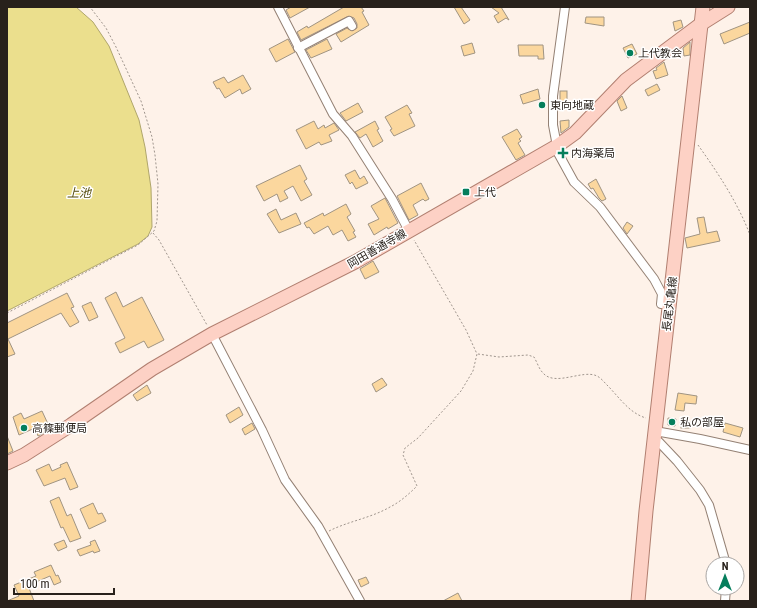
<svg xmlns="http://www.w3.org/2000/svg" width="757" height="608" font-family="'Roboto Condensed','Noto Sans JP',sans-serif">
<rect width="100%" height="100%" fill="#fef2e9"/>
<path fill="#ebdf8d" stroke="#b0a66b" d="M7,7H76L93,22L109,46L139,120L145,147L151,188L152,227L148,236L138,244L7,311Z"/>
<g fill="#fbd79e" stroke="#a09482">
<path d="M291,7H310L290,18L286,10Z"/>
<path d="M344,7H361L364,11L362,12L369,25L341,42L336,34L347,28L352,31L357,28V24L354,18L349,16L301,40L297,32L307,26L308,28Z"/>
<path d="M454,7H461L470,20L464,24Z"/>
<path d="M491,7H501L509,20L506,18L498,23L494,16L499,13Z"/>
<path d="M586,17H604V26L585,23Z"/>
<path d="M681,20L683,27L675,31L673,22Z"/>
<path d="M750,22V33L724,44L720,34Z"/>
<path d="M288,39L295,52L276,62L269,49Z"/>
<path d="M327,39L332,49L311,58L306,50Z"/>
<path d="M690,42V55L684,56L683,48Z"/>
<path d="M472,43L475,53L464,56L461,46Z"/>
<path d="M632,44L637,54L628,58L623,48Z"/>
<path d="M518,45H543L544,59H538V56H519Z"/>
<path d="M664,62L668,75L656,79L653,71L657,70L656,68Z"/>
<path d="M243,75L251,89L242,94L240,89L225,98L219,88L217,89L213,82L224,77L228,83Z"/>
<path d="M657,84L660,90L648,96L645,90Z"/>
<path d="M538,89L540,99L523,104L520,95Z"/>
<rect x="560" y="91" width="7" height="13"/>
<path d="M622,96L627,108L621,111L617,101Z"/>
<path d="M358,103L363,112L346,121L340,113Z"/>
<path d="M407,105L412,113L409,114L415,126L394,136L390,130L392,129L385,117Z"/>
<path d="M569,120V127L561,133L560,121Z"/>
<path d="M314,121L318,129L324,125L325,128L334,123L339,130L329,135L332,141L321,145L319,142L306,149L296,130Z"/>
<path d="M375,121L379,129L377,130L383,141L373,147L366,134L360,138L355,132Z"/>
<path d="M517,129L522,137L519,139L521,141L518,143L525,155L516,160L502,137Z"/>
<path d="M300,165L307,179L304,181L312,195L301,201L293,186L284,191L288,198L280,202L277,194L264,201L256,186Z"/>
<path d="M355,170L360,179L364,176L368,183L356,189L352,182L350,184L345,175Z"/>
<path d="M596,179L606,199L602,201L599,198L593,188L591,189L588,184Z"/>
<path d="M421,183L429,199L425,201L423,199L413,205L418,215L409,220L397,196Z"/>
<path d="M385,198L398,223L388,229L387,227L374,235L368,224L379,219L371,206Z"/>
<path d="M346,204L351,214L347,217L355,231L353,232L356,237L348,241L342,230L333,235L328,226L314,234L309,227L307,228L304,223L323,213L324,216Z"/>
<path d="M276,209L281,220L296,213L301,224L279,233L267,214Z"/>
<path d="M704,217L707,233L717,231L720,241L687,248L685,238L700,234L697,218Z"/>
<path d="M627,222L633,226L627,234L623,228Z"/>
<path d="M373,261L379,272L365,279L360,269Z"/>
<path d="M116,292L123,307L142,297L164,340L148,348L144,341L120,353L115,343L125,338L105,298Z"/>
<path d="M67,293L74,307L71,308L79,322L70,327L61,313L8,339L15,354L7,357V323Z"/>
<path d="M91,302L98,317L89,321L82,306Z"/>
<path d="M382,378L387,385L376,392L372,384Z"/>
<path d="M147,385L151,393L137,401L133,395Z"/>
<path d="M678,393L697,396L696,404L685,403L684,411L675,410Z"/>
<path d="M239,407L243,415L230,423L226,415Z"/>
<path d="M42,411L48,424L44,426L46,432L38,436L35,428L19,435L13,417L21,413L24,419Z"/>
<path d="M668,418L676,419L675,426L668,425Z"/>
<rect x="681" y="422" width="9" height="6"/>
<path d="M252,423L255,429L245,435L242,429Z"/>
<path d="M725,423L743,428L740,437L723,432Z"/>
<path d="M7,436L13,451L7,454Z"/>
<path d="M67,462L78,487L70,490L65,478L44,486L36,470L49,464L52,471L61,467L60,465Z"/>
<path d="M59,497L67,516L71,514L81,538L70,542L63,527L61,528L50,501Z"/>
<path d="M93,503L98,514L102,513L106,521L89,529L80,509Z"/>
<path d="M64,540L67,547L58,551L54,544Z"/>
<path d="M95,540L100,551L94,553L93,551L80,556L77,550L91,545L90,542Z"/>
<path d="M51,565L56,576L58,575L61,582L54,585L50,576L29,585L30,588H29L34,601H7L19,596L14,585L36,576L34,572Z"/>
<path d="M366,577L369,583L361,587L358,580Z"/>
<path d="M458,593L462,601H443Z"/>
</g>
<g fill="none" stroke-linecap="round" stroke-linejoin="round">
<defs>
<g id="street">
<path d="M278,7L333,114L352,136L392,199L409,231"/>
<path d="M565,7L553,96V125L557,146V151L574,182L600,207L654,279L662,294L661,304"/>
<path d="M298,48L349,21L352,26"/>
<path d="M212,334L262,430L285,480L318,526L360,601"/>
<path d="M655,431L700,439L750,450"/>
<path d="M654,442H659L677,461L700,490L709,505L726,564"/>
<path d="M725,601L726,588"/>
</g>
<g id="primary">
<path d="M7,463L24,455L71,425L152,369L212,334L355,262L557,146L575,133L626,80L701,24L728,7"/>
<path d="M638,601L646,511L703,7"/>
</g>
</defs>
<use href="#street" stroke="#948174" stroke-width="10"/>
<use href="#primary" stroke="#b17f70" stroke-width="15"/>
<g stroke="#9f958d" stroke-width="1" stroke-dasharray="2 2" stroke-linecap="butt">
<path d="M698,145C718,173 738,203 750,235"/>
<path d="M153,233L159,240L207,325"/>
<path d="M7,313L138,245L154,231L157,221L158,184L155,155L152,137L141,101L116,47L106,28L90,7"/>
<path d="M478,354L499,357L528,355L534,357C537,362 539,369 543,373C555,387 583,369 597,376C601,378 604,382 607,385C619,397 629,413 646,418"/>
<path d="M750,383V395"/>
<path d="M329,531C349,521 371,518 390,507C400,502 409,494 417,486L403,455L405,448L418,438L461,391L473,371L477,354L466,330L414,240"/>
</g>
<use href="#street" stroke="#fff" stroke-width="8"/>
<use href="#primary" stroke="#fdd1c5" stroke-width="13"/>
</g>
<g fill="#057e5c" stroke="#fff" stroke-width="1.5">
<circle cx="630" cy="53" r="4"/>
<circle cx="542" cy="105" r="4"/>
<path d="M561 147h4v4h4v4h-4v4h-4v-4h-4v-4h4z"/>
<rect x="462" y="188" width="8" height="8" rx="2"/>
<circle cx="672" cy="422" r="4"/>
<circle cx="24" cy="428" r="4"/>
</g>
<g text-anchor="middle" dominant-baseline="central" stroke-width="3" stroke-linejoin="round" paint-order="stroke">
<g font-size="11" fill="#28211b" stroke="#fff" text-anchor="start">
<text x="638" y="53">上代教会</text>
<text x="550" y="105">東向地蔵</text>
<text x="571" y="153">内海薬局</text>
<text x="474" y="192">上代</text>
<text x="680" y="422">私の部屋</text>
<text x="32" y="428">高篠郵便局</text>
</g>
<g font-size="11" fill="#28211b" stroke="#fff">
<text transform="translate(377 249) rotate(-30)">岡田善通寺線</text>
<text transform="translate(670 304) rotate(-83)">長尾丸亀線</text>
</g>
<g font-size="12" font-style="italic" fill="#564d0d" stroke="#fff">
<text x="79" y="193">上池</text>
</g>
</g>
<rect width="757" height="608" fill="none" stroke="#28211b" stroke-width="16"/>
<g transform="translate(725 576)"><circle r="19" fill="#ffffff" stroke="#a9a6a4"/>
<path d="M0-3L7 15L0 10L-7 15Z" fill="#057e5c"/>
<text y="-6" font-size="11" font-weight="bold" text-anchor="middle" fill="#28211b">N</text>
</g>
<path d="M14 588v6h100v-6" fill="none" stroke="#28211b" stroke-width="2"/>
<text x="20" y="588" font-size="12" fill="#28211b" stroke="#ffffff" stroke-width="3" paint-order="stroke">100 m</text>
</svg>
